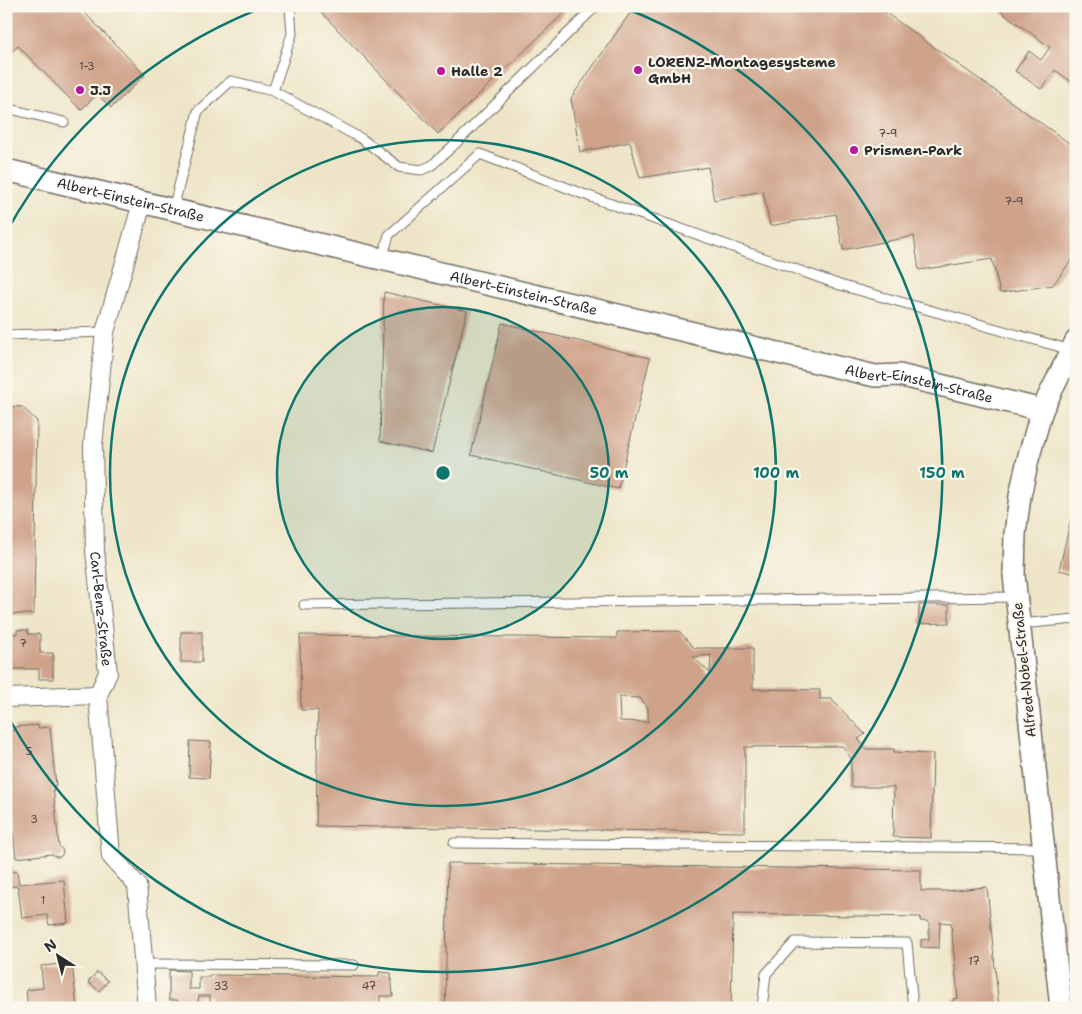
<svg xmlns="http://www.w3.org/2000/svg" width="1082" height="1014" font-family="'Shantell Sans',sans-serif">
<rect width="100%" height="100%" fill="#fbf7ec"/>
<filter id="ink" filterUnits="userSpaceOnUse"><feTurbulence type="fractalNoise" baseFrequency=".02" numOctaves="2"/><feDisplacementMap in="SourceGraphic" scale="10" xChannelSelector="R" yChannelSelector="G"/><feConvolveMatrix kernelMatrix="1 2 1 2 8 2 1 2 1" color-interpolation-filters="sRGB"/></filter>
<filter id="wash" filterUnits="userSpaceOnUse"><feTurbulence type="fractalNoise" baseFrequency=".0096" numOctaves="4" result="noise"/><feDisplacementMap in="SourceGraphic" scale="20" xChannelSelector="R" yChannelSelector="G"/><feGaussianBlur stdDeviation="1.12" result="paint"/><feColorMatrix in="noise" values="0 0 0 0 0 0 0 0 0 0 0 0 0 0 0 0 0 1.4 0 .05"/><feComposite in="paint" operator="in"/></filter>
<g filter="url(#wash)">
<rect width="100%" height="100%" fill="#eee5c8"/>
<g id="blocks">
<g fill="#cfa38a" fill-rule="evenodd">
<path d="M6,6H78L145,75L111,108L97,94L81,110L18,46L6,57Z"/>
<path d="M315,6H571L438,134Z"/>
<path d="M635,6H658L664,10L667,6H876L1076,148V254L1053,285L1000,293L992,259L919,270L914,236L843,250L836,214L770,226L763,191L714,200L708,167L640,178L630,142L580,152L571,98Z"/>
<path d="M993,6H1076V85L1055,70L1041,89L1015,71L1029,51L1041,60L1050,47Z"/>
<path d="M384,292L467,311L432,453L380,441Z"/>
<path d="M502,323L650,358L618,489L471,455Z"/>
<path d="M6,406L22,407L37,421L34,614H6Z"/>
<path d="M1075,502L1076,503V574L1059,570Z"/>
<path d="M919,605H949V623L919,624Z"/>
<path d="M17,630H28V634H40V653H53V679H39V669H6V634H17Z"/>
<path d="M679,631L694,648H753V689L820,690V699H831L865,734L858,739L866,749H894V752L933,754L931,838L893,837L894,787H851V758L842,746L745,747V832L316,826L318,710H301L300,635L617,638V632ZM711,655L710,673L693,657ZM619,697L640,698L648,708V722L620,721Z"/>
<rect x="181" y="632" width="21" height="30"/>
<path d="M38,725V728L50,727L56,786H53L59,846L62,849L63,853L60,857H56L52,854L16,858L6,771V731H14V727Z"/>
<path d="M190,741L211,742L209,778L189,777Z"/>
<path d="M10,857L12,872L17,871L19,884L64,880L68,923L49,925L47,915L22,918L18,886L6,887V858Z"/>
<path d="M448,863L921,870V891H947L987,887L999,1008H954L953,999L958,998L951,923L940,922L939,948L921,947V940L929,939V922L920,921L921,917L733,914L731,1008H445Z"/>
<path d="M72,963L77,1008H28L26,990L43,988L41,966Z"/>
<path d="M169,970L189,971V989H199V977H210V975L379,977V972L391,973L393,996H380V1008H210V996H199L197,1008H177V1000H169Z"/>
<path d="M97,972L108,981L99,991L88,982Z"/>
</g>
</g>
</g>
<g filter="url(#ink)">
<use href="#blocks" fill-opacity="0" stroke="#6f6c62" stroke-width="1"/>
<g fill="none" stroke-linecap="round" stroke-linejoin="round">
<defs>
<g id="service">
<path d="M273,91L292,34L290,6"/>
<path d="M6,108L64,122"/>
<path d="M173,209L198,111L231,81L273,91L362,139L399,167L421,170L431,166L454,145L596,6"/>
<path d="M382,259L389,235L480,154L583,194L840,285L1071,350"/>
<path d="M6,335L105,332"/>
<path d="M304,605L1016,597"/>
<path d="M1019,624L1076,619"/>
<path d="M454,843L1043,848"/>
<path d="M143,964L354,965"/>
<path d="M762,1008L766,974L795,942L907,943L913,1008"/>
</g>
<g id="minor">
<path id="s1" d="M142,203L105,332L93,445L95,551L108,673L98,695L111,856L137,885L147,1008"/>
<path d="M6,698L98,695"/>
</g>
<g id="tertiary">
<path id="s2" d="M6,170L875,376L899,375L1042,410"/>
<path d="M1061,1008L1014,575L1015,534L1020,496L1028,459L1042,410L1076,341"/>
</g>
</defs>
<use href="#service" stroke="#6f6c62" stroke-width="11"/>
<use href="#minor" stroke="#6f6c62" stroke-width="20"/>
<use href="#tertiary" stroke="#6f6c62" stroke-width="24"/>
<use href="#service" stroke="#fff" stroke-width="9"/>
<use href="#minor" stroke="#fff" stroke-width="18"/>
<use href="#tertiary" stroke="#fff" stroke-width="21"/>
</g>
</g>
<circle cx="443" cy="473" r="166" fill="#0f766e" fill-opacity=".12"/>
<g fill="none" stroke="#0f766e" stroke-width="2.5">
<circle cx="443" cy="473" r="166"/>
<circle cx="443" cy="473" r="333"/>
<path d="M7 231A499 499 0 0 1 264 7M622 7A499 499 0 1 1 7 715"/>
</g>
<g fill="#b5179e" stroke="#fbf7ec" stroke-width="2">
<circle cx="638" cy="70" r="5"/>
<circle cx="441" cy="71" r="5"/>
<circle cx="80" cy="90" r="5"/>
<circle cx="854" cy="150" r="5"/>
</g>
<g text-anchor="middle" dominant-baseline="central" stroke-width="4.5" stroke-linejoin="round" paint-order="stroke">
<g font-size="11" fill="#544943">
<text x="87" y="66">1-3</text>
<text x="888" y="133">7-9</text>
<text x="1014" y="201">7-9</text>
<text x="23" y="643">7</text>
<text x="29" y="751">5</text>
<text x="34" y="819">3</text>
<text x="43" y="900">1</text>
<text x="974" y="961">17</text>
<text x="221" y="986">33</text>
<text x="369" y="986">47</text>
</g>
<g font-size="14" font-weight="bold" fill="#2b2b2b" stroke="#fbf7ec" text-anchor="start">
<text x="648" y="62">LORENZ-Montagesysteme<tspan x="648" dy="16">GmbH</tspan></text>
<text x="451" y="71">Halle 2</text>
<text x="90" y="90">J.J</text>
<text x="864" y="150">Prismen-Park</text>
</g>
<g font-size="14" fill="#2b2b2b" stroke="#fbf7ec">
<text stroke="none"><textPath href="#s2" startOffset="128">Albert-Einstein-Straße</textPath></text>
<text stroke="none"><textPath href="#s2" startOffset="532">Albert-Einstein-Straße</textPath></text>
<text stroke="none"><textPath href="#s2" startOffset="938">Albert-Einstein-Straße</textPath></text>
<text stroke="none"><textPath href="#s1" startOffset="412">Carl-Benz-Straße</textPath></text>
<text transform="translate(1024 670) rotate(-96)">Alfred-Nobel-Straße</text>
</g>
</g>
<circle cx="443" cy="473" r="8" fill="#0f766e" stroke="#fbf7ec" stroke-width="2.5"/>
<g font-size="15" text-anchor="middle" font-weight="bold" fill="#0f766e" stroke="#fbf7ec" stroke-width="4.5" stroke-linejoin="round" paint-order="stroke">
<text x="609" y="478">50 m</text>
<text x="776" y="478">100 m</text>
<text x="942" y="478">150 m</text>
</g>
<rect width="1082" height="1014" fill="none" stroke="#fbf7ec" stroke-width="25"/>
<g transform="translate(58 956) rotate(324)" stroke="#fbf7ec" stroke-width="4" paint-order="stroke">
<path d="M0-4L9 19L0 12L-9 19Z" fill="#2b2b2b"/>
<text y="-8" font-size="14" font-weight="bold" text-anchor="middle" fill="#2b2b2b">N</text>
</g>
</svg>
